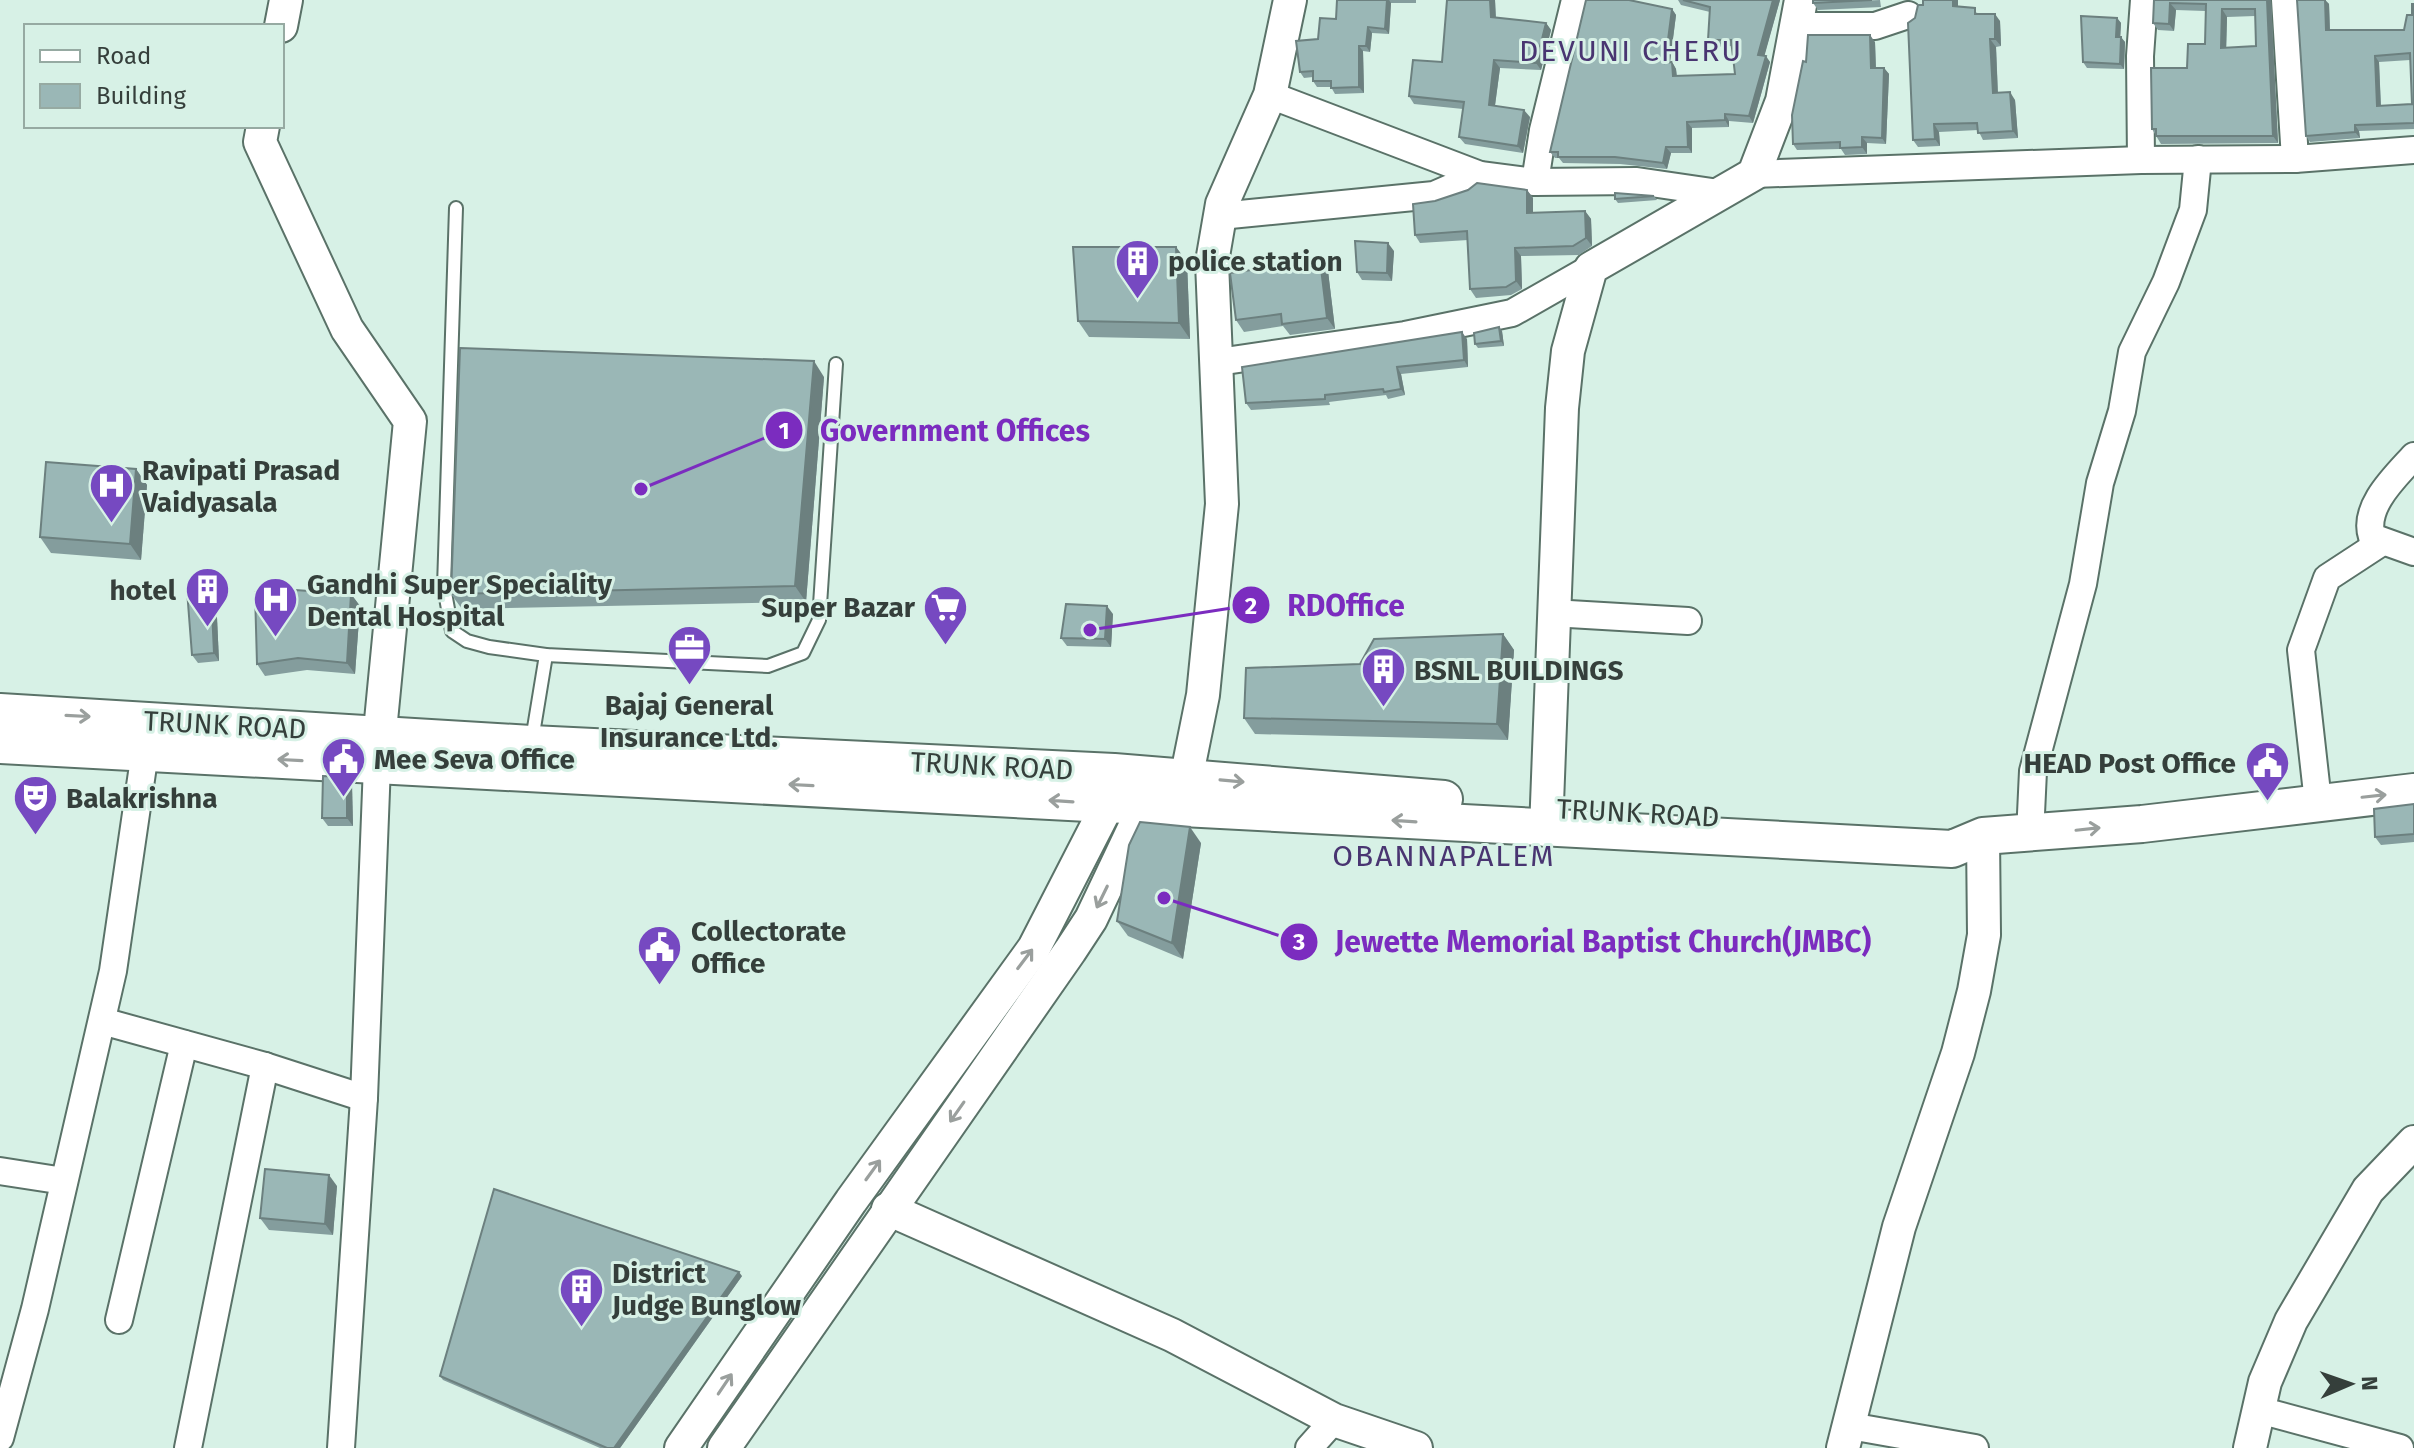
<svg xmlns="http://www.w3.org/2000/svg" width="2414" height="1448" font-family="'Fira Sans',sans-serif">
<rect width="100%" height="100%" fill="#d7f1e6"/>
<g fill="none" stroke-linecap="round" stroke-linejoin="round">
<defs>
<g id="service">
<path d="M456,208L444,587L452,631L467,641L489,647L546,655L768,666L803,653L819,620L836,364"/>
<path d="M532,740L546,655"/>
</g>
<g id="minor">
<path d="M2285,0L2295,159"/>
<path d="M1795,26H1875L1908,15"/>
<path d="M1270,95L1480,175L1535,182L1637,181L1719,193"/>
<path d="M2141,160L2140,56L2144,0"/>
<path d="M1754,174L2141,160L2295,159L2414,150"/>
<path d="M1535,182L1543,130L1575,0"/>
<path d="M1220,216L1434,195L1480,175"/>
<path d="M1218,362L1405,335L1512,313L1591,268"/>
<path d="M2414,456C2396,476 2362,507 2372,537L2414,552"/>
<path d="M1552,613L1688,621"/>
<path d="M2318,802L2301,650L2327,578L2382,542"/>
<path d="M2030,835L2033,771L2083,584L2100,483L2122,411L2132,352L2166,282L2193,210L2198,159"/>
<path d="M102,1021L265,1066L364,1098"/>
<path d="M0,1171L64,1181"/>
<path d="M119,1320L184,1044"/>
<path d="M2259,1410L2400,1448"/>
<path d="M1850,1426L1975,1448"/>
<path d="M0,1438L35,1309L113,971L145,752"/>
<path d="M188,1448L265,1066"/>
<path d="M341,1448L364,1098L377,765"/>
<path d="M1309,1448L1334,1420"/>
</g>
<g id="tertiary">
<path d="M281,26L286,0"/>
<path d="M263,126L260,142L347,329L410,421L377,762"/>
<path d="M1181,804L1203,695L1222,504L1212,262L1222,204L1270,95L1290,0"/>
<path d="M1546,830L1562,408L1568,351L1591,268L1754,174L1782,101L1801,0"/>
<path d="M888,1209L1172,1335L1334,1420L1416,1448"/>
<path d="M681,1448L851,1201L1034,948L1108,804L1112,782"/>
<path d="M724,1448L1070,951L1091,919L1154,786"/>
<path d="M1843,1448L1899,1227L1958,1053L1974,991L1984,935L1983,836"/>
<path d="M2250,1448L2265,1382L2291,1321L2368,1190L2414,1142"/>
</g>
<g id="secondary">
<path d="M0,712L531,744L1114,772L1444,799"/>
<path d="M0,745L1952,849L1983,836L2142,824L2414,792"/>
</g>
</defs>
<use href="#service" stroke="#5a7268" stroke-width="16"/>
<use href="#minor" stroke="#5a7268" stroke-width="30"/>
<use href="#tertiary" stroke="#5a7268" stroke-width="36"/>
<use href="#secondary" stroke="#5a7268" stroke-width="40"/>
<use href="#service" stroke="#fff" stroke-width="12"/>
<use href="#minor" stroke="#fff" stroke-width="26"/>
<use href="#tertiary" stroke="#fff" stroke-width="32"/>
<use href="#secondary" stroke="#fff" stroke-width="36"/>
</g>
<g fill="#849d9d" fill-rule="evenodd">
<path d="M1337,0H1416V3H1391L1389,34L1372,33L1370,52L1363,51L1364,93L1335,94L1331,87H1317L1313,81V77L1304,78L1300,72L1318,39L1336,19Z"/>
<path d="M1495,0L1496,18L1546,23L1551,30L1541,70L1500,68L1495,106L1530,117L1523,153L1465,144L1459,137L1463,109L1414,104L1409,96L1442,62Z"/>
<path d="M1678,0H1780L1764,56L1770,62L1753,123L1729,121V127L1692,128V153H1671L1667,169L1620,164L1563,163L1559,158H1555L1550,152L1672,9L1676,15L1670,63L1672,62L1676,69L1677,76L1735,74L1732,46L1713,47L1708,40L1710,12L1681,5Z"/>
<path d="M1880,0L1881,7L1818,10L1813,3Z"/>
<path d="M1923,0H1958V6L2000,21L2001,46L1996,47L1998,93L2015,100L2018,138L1983,140L1978,130L1939,132L1940,146L1918,147L1913,140L1915,18L1923,5Z"/>
<path d="M2154,0H2271L2278,143L2161,144L2152,129L2187,68L2205,44V11L2176,10L2174,31L2158,30L2153,23ZM2255,16L2256,46L2226,48L2227,17Z"/>
<path d="M2325,0L2329,4L2330,30H2404L2412,15L2414,4V129L2359,131L2360,138L2310,142L2306,136ZM2410,60L2412,104L2381,106L2379,62Z"/>
<path d="M2117,18L2121,23L2120,37L2125,42L2124,69L2087,68L2083,62Z"/>
<path d="M1875,42L1876,68H1884L1889,74L1886,144L1867,143V154L1845,155L1841,149L1797,150L1793,144L1806,62Z"/>
<path d="M1527,190L1533,198V213L1585,211L1591,219L1592,246L1579,255L1521,256L1522,289L1511,295L1476,298L1470,289L1468,240L1420,243L1415,235Z"/>
<path d="M1654,196L1657,200L1618,203L1615,199Z"/>
<path d="M1176,247L1187,262L1190,339L1089,337L1078,321Z"/>
<path d="M1394,251L1392,281L1362,280L1357,272Z"/>
<path d="M1320,260L1328,271L1335,329L1290,335L1283,326L1244,332L1236,320Z"/>
<path d="M1499,327L1502,331L1504,346L1478,348L1475,344Z"/>
<path d="M1467,339L1468,367L1401,374L1405,395L1388,399L1386,395L1329,402L1330,405L1251,410L1246,403Z"/>
<path d="M824,377L806,602L462,609L451,594Z"/>
<path d="M136,469L147,485L141,560L51,553L40,537Z"/>
<path d="M351,594L360,606L355,674L307,670L265,676L257,664Z"/>
<path d="M216,596L219,661L198,663L192,655Z"/>
<path d="M1113,614L1111,647L1067,646L1061,638Z"/>
<path d="M1503,634L1514,650L1508,740L1255,734L1244,718L1360,664Z"/>
<path d="M352,785L353,826H328L322,818Z"/>
<path d="M2414,804V842L2381,845L2375,837Z"/>
<path d="M1201,843L1183,959L1128,936L1117,921Z"/>
<path d="M337,1186L333,1235L269,1230L260,1218Z"/>
<path d="M742,1276L620,1448H600L443,1380L440,1376Z"/>
</g>
<g fill="#6c807f">
<path d="M1387,0H1389L1391,3L1389,34L1385,29Z"/>
<path d="M1490,0H1495L1496,25L1491,17Z"/>
<path d="M1773,0H1780L1763,61L1758,55Z"/>
<path d="M1953,0H1958V13L1953,6Z"/>
<path d="M2267,0H2271L2278,143L2273,136Z"/>
<path d="M2325,0L2329,4L2330,36L2326,30Z"/>
<path d="M2170,3L2176,10L2174,31L2169,24Z"/>
<path d="M1672,9L1676,15L1669,69L1665,63Z"/>
<path d="M2222,9L2227,17L2226,56L2221,48Z"/>
<path d="M1995,14L2000,21L2001,46L1995,39Z"/>
<path d="M2117,18L2121,23L2120,42L2116,37Z"/>
<path d="M1546,23L1551,30L1541,70L1536,63Z"/>
<path d="M1368,27L1372,33L1370,52L1366,46Z"/>
<path d="M1870,35L1875,42L1876,75L1871,68Z"/>
<path d="M2121,37L2125,42L2124,69L2120,64Z"/>
<path d="M1990,39L1996,47L1998,100L1993,93Z"/>
<path d="M1359,46L1363,51L1364,93L1359,87Z"/>
<path d="M1766,56L1770,62L1753,123L1749,116Z"/>
<path d="M2375,56L2379,62L2381,112L2377,106Z"/>
<path d="M1494,60L1500,68L1494,112L1489,105Z"/>
<path d="M1672,62L1676,69L1677,82L1673,76Z"/>
<path d="M1884,68L1889,74L1886,144L1882,138Z"/>
<path d="M2010,92L2015,100L2018,138L2013,131Z"/>
<path d="M1524,110L1530,117L1523,153L1518,146Z"/>
<path d="M1725,114L1729,121V127L1725,120Z"/>
<path d="M1687,122L1692,128V153L1688,147Z"/>
<path d="M1934,124L1939,132L1940,146L1935,139Z"/>
<path d="M2355,125L2359,131L2360,138L2355,132Z"/>
<path d="M1862,137L1867,143V154L1862,147Z"/>
<path d="M1666,147L1671,153L1667,169L1663,163Z"/>
<path d="M1527,190L1533,198V221L1527,213Z"/>
<path d="M1585,211L1591,219L1592,246L1586,238Z"/>
<path d="M1388,243L1394,251L1392,281L1387,273Z"/>
<path d="M1176,247L1187,262L1190,339L1179,323Z"/>
<path d="M1515,248L1521,256L1522,289L1516,281Z"/>
<path d="M1320,260L1328,271L1335,329L1327,318Z"/>
<path d="M1499,327L1502,331L1504,346L1501,341Z"/>
<path d="M1462,332L1467,339L1468,367L1464,360Z"/>
<path d="M814,361L824,377L806,602L795,586Z"/>
<path d="M1397,367L1401,374L1405,395L1401,389Z"/>
<path d="M136,469L147,485L141,560L130,544Z"/>
<path d="M211,588L216,596L219,661L214,653Z"/>
<path d="M351,594L360,606L355,674L347,663Z"/>
<path d="M1107,606L1113,614L1111,647L1105,639Z"/>
<path d="M1503,634L1514,650L1508,740L1497,724Z"/>
<path d="M347,777L352,785L353,826L347,818Z"/>
<path d="M1190,827L1201,843L1183,959L1172,943Z"/>
<path d="M329,1175L337,1186L333,1235L325,1224Z"/>
<path d="M739,1272L742,1276L620,1448H614Z"/>
</g>
<g fill="#9ab7b6" stroke="#6c807f" stroke-width="2" fill-rule="evenodd">
<path d="M1337,0H1387L1385,29L1368,27L1366,46H1359V87L1331,88V81H1313V71L1300,72L1296,41L1318,39L1320,18L1336,19Z"/>
<path d="M1447,0H1490L1491,17L1546,23L1536,63L1494,60L1489,105L1524,110L1518,146L1459,137L1464,102L1409,96L1413,60L1442,62Z"/>
<path d="M1586,0H1629L1672,9L1665,63L1672,62L1673,76L1735,74L1731,40H1708L1710,7L1683,0H1773L1758,55L1766,56L1749,116L1725,114V120L1687,122L1688,147H1666L1663,163L1615,157H1558V152H1550Z"/>
<path d="M1813,0H1872L1813,3Z"/>
<path d="M1923,0H1953V6L1975,8V14H1995V39H1990L1993,93L2010,92L2013,131L1978,133L1977,123L1934,124L1935,139L1913,140L1908,23L1915,18L1918,5H1923Z"/>
<path d="M2154,0H2267L2273,136H2156V129H2152L2151,68H2187L2188,44H2205L2206,4L2170,3L2169,24L2153,23ZM2222,9H2255L2256,46L2221,48Z"/>
<path d="M2297,0H2325L2326,30H2404L2407,15H2412V4H2414V123L2355,125V132L2306,136ZM2410,53L2412,104L2377,106L2375,56Z"/>
<path d="M2081,16L2117,18L2116,37H2121L2120,64L2083,62Z"/>
<path d="M1808,35H1870L1871,68H1884L1882,138L1862,137V147L1840,148V142L1793,144L1792,115L1803,61L1806,62Z"/>
<path d="M1477,183L1527,190V213L1585,211L1586,238L1573,246L1515,248L1516,281L1506,287L1470,289L1467,231L1415,235L1413,204L1435,201L1468,190Z"/>
<path d="M1615,193L1654,196L1615,199Z"/>
<path d="M1355,241L1388,243L1387,273L1357,272Z"/>
<path d="M1073,247H1176L1179,323L1078,321Z"/>
<path d="M1320,260L1327,318L1282,324L1281,314L1236,320L1230,273Z"/>
<path d="M1499,327L1501,341L1475,344L1474,333Z"/>
<path d="M1462,332L1464,360L1397,367L1401,389L1384,392L1383,389L1325,395V399L1246,403L1242,367Z"/>
<path d="M460,348L814,361L795,586L451,594Z"/>
<path d="M46,462L136,469L130,544L40,537Z"/>
<path d="M211,588L214,653L192,655L187,590Z"/>
<path d="M295,590L351,594L347,663L298,658L257,664L255,592Z"/>
<path d="M1066,604L1107,606L1105,639L1061,638Z"/>
<path d="M1503,634L1497,724L1244,718L1246,668L1360,664L1374,639Z"/>
<path d="M323,776L347,777V818H322Z"/>
<path d="M2414,804V834L2375,837L2374,809Z"/>
<path d="M1140,822L1190,827L1172,943L1117,921L1129,845Z"/>
<path d="M265,1169L329,1175L325,1224L260,1218Z"/>
<path d="M494,1189L739,1272L614,1448H607L440,1376Z"/>
</g>
<defs><path id="oneway-shaft" d="M-6 0H5M1.5-3L5.5 0L1.5 3" fill="none" stroke-width="1.6" stroke-linecap="round" stroke-linejoin="round" transform="scale(2)"/></defs>
<g stroke="#9a9f9d">
<use href="#oneway-shaft" transform="translate(78 716) rotate(3)"/>
<use href="#oneway-shaft" transform="translate(290 760) rotate(-177)"/>
<use href="#oneway-shaft" transform="translate(1232 781) rotate(5)"/>
<use href="#oneway-shaft" transform="translate(801 785) rotate(-177)"/>
<use href="#oneway-shaft" transform="translate(2374 796) rotate(-6)"/>
<use href="#oneway-shaft" transform="translate(1061 801) rotate(-176)"/>
<use href="#oneway-shaft" transform="translate(1404 821) rotate(-176)"/>
<use href="#oneway-shaft" transform="translate(2088 829) rotate(-6)"/>
<use href="#oneway-shaft" transform="translate(1102 897) rotate(116)"/>
<use href="#oneway-shaft" transform="translate(1025 959) rotate(-53)"/>
<use href="#oneway-shaft" transform="translate(957 1112) rotate(125)"/>
<use href="#oneway-shaft" transform="translate(873 1170) rotate(-54)"/>
<use href="#oneway-shaft" transform="translate(725 1384) rotate(-56)"/>
</g>
<defs>
<symbol id="building-pin" viewBox="-11 -11 22 30"><path d="M0 17L-7.5 6A9.5 9.5 0 1 1 7.5 6Z" fill="#7649c1" stroke="#d7f1e6"/><path d="M-4-6H4V6H1V3H-1V6H-4ZM-2.5-4.3h1.7v1.8h-1.7ZM.8-4.3h1.7v1.8H.8ZM-2.5-1h1.7V.8h-1.7ZM.8-1h1.7V.8H.8Z" fill="#fff"/></symbol>
<symbol id="hospital-pin" viewBox="-11 -11 22 30"><path d="M0 17L-7.5 6A9.5 9.5 0 1 1 7.5 6Z" fill="#7649c1" stroke="#d7f1e6"/><path d="M-5-5h3v3.5h4V-5h3V5h-3V1.5h-4V5h-3Z" fill="#fff"/></symbol>
<symbol id="supermarket-pin" viewBox="-11 -11 22 30"><path d="M0 17L-7.5 6A9.5 9.5 0 1 1 7.5 6Z" fill="#7649c1" stroke="#d7f1e6"/><path d="M-6-5.5h2.5l.6 2H6L4.5 2H-2.5L-4.4-4H-6ZM-1.5 3.2a1.3 1.3 0 1 0 .1 0ZM3 3.2a1.3 1.3 0 1 0 .1 0Z" fill="#fff"/></symbol>
<symbol id="office-pin" viewBox="-11 -11 22 30"><path d="M0 17L-7.5 6A9.5 9.5 0 1 1 7.5 6Z" fill="#7649c1" stroke="#d7f1e6"/><path d="M-6-3h4V-5.5h4V-3h4V5H-6ZM-1-4.5V-3h2v-1.5ZM-6 0V1H6V0Z" fill="#fff"/></symbol>
<symbol id="civic-pin" viewBox="-11 -11 22 30"><path d="M0 17L-7.5 6A9.5 9.5 0 1 1 7.5 6Z" fill="#7649c1" stroke="#d7f1e6"/><path d="M-.6-6.5H3V-4.5H.6V-3L4-1V1h2V6H-6V1h2V-1L-.6-3ZM-1.2 2.5V6h2.4V2.5Z" fill="#fff"/></symbol>
<symbol id="theatre-pin" viewBox="-11 -11 22 30"><path d="M0 17L-7.5 6A9.5 9.5 0 1 1 7.5 6Z" fill="#7649c1" stroke="#d7f1e6"/><path d="M-5-5.5Q0-4 5-5.5V0Q5 5 0 6Q-5 5-5 0ZM-3.3-2.5H-1v1.5H-3.3ZM1-2.5H3.3v1.5H1ZM-2.8 1Q0 5.5 2.8 1Z" fill="#fff"/></symbol>
</defs>
<g fill-rule="evenodd">
<use href="#building-pin" x="1112" y="236" width="51" height="69"/>
<use href="#hospital-pin" x="86" y="460" width="51" height="69"/>
<use href="#building-pin" x="182" y="564" width="51" height="69"/>
<use href="#hospital-pin" x="250" y="574" width="51" height="69"/>
<use href="#supermarket-pin" x="920" y="582" width="51" height="69"/>
<use href="#office-pin" x="664" y="622" width="51" height="69"/>
<use href="#building-pin" x="1358" y="644" width="51" height="69"/>
<use href="#civic-pin" x="318" y="734" width="51" height="69"/>
<use href="#civic-pin" x="2242" y="738" width="51" height="69"/>
<use href="#theatre-pin" x="10" y="772" width="51" height="69"/>
<use href="#civic-pin" x="634" y="922" width="51" height="69"/>
<use href="#building-pin" x="556" y="1264" width="51" height="69"/>
</g>
<g text-anchor="middle" dominant-baseline="central" stroke-width="6" stroke-linejoin="round" paint-order="stroke">
<g font-size="28" font-weight="bold" fill="#353f3b" stroke="#d7f1e6" text-anchor="start">
<text x="1168" y="261">police station</text>
<text x="142" y="470">Ravipati Prasad<tspan x="142" dy="32">Vaidyasala</tspan></text>
<text x="307" y="584">Gandhi Super Speciality<tspan x="307" dy="32">Dental Hospital</tspan></text>
<text x="176" y="590" text-anchor="end">hotel</text>
<text x="915" y="607" text-anchor="end">Super Bazar</text>
<text x="1414" y="670">BSNL BUILDINGS</text>
<text x="689" y="705" text-anchor="middle">Bajaj General<tspan x="689" dy="32">Insurance Ltd.</tspan></text>
<text x="374" y="759">Mee Seva Office</text>
<text x="2236" y="763" text-anchor="end">HEAD Post Office</text>
<text x="66" y="798">Balakrishna</text>
<text x="691" y="931">Collectorate<tspan x="691" dy="32">Office</tspan></text>
<text x="612" y="1273">District<tspan x="612" dy="32">Judge Bunglow</tspan></text>
</g>
<g font-size="28" fill="#353f3b" stroke="#d7f1e6">
<text transform="translate(225 725) rotate(3)">TRUNK ROAD</text>
<text transform="translate(992 766) rotate(3)">TRUNK ROAD</text>
<text transform="translate(1638 813) rotate(3)">TRUNK ROAD</text>
</g>
<g font-size="30" letter-spacing="2" fill="#493571" stroke="#d7f1e6">
<text x="1631" y="51">DEVUNI CHERU</text>
<text x="1444" y="856">OBANNAPALEM</text>
</g>
</g>
<path fill="none" stroke="#7b2cbf" stroke-width="3" d="M641 489L784 430M1090 630L1251 605M1164 898L1299 942"/>
<g fill="#7b2cbf" stroke="#d7f1e6" stroke-width="3">
<circle cx="641" cy="489" r="8"/>
<circle cx="1090" cy="630" r="8"/>
<circle cx="1164" cy="898" r="8"/>
<circle cx="784" cy="430" r="20"/>
<circle cx="1251" cy="605" r="20"/>
<circle cx="1299" cy="942" r="20"/>
</g>
<g font-size="24" text-anchor="middle" font-weight="bold" fill="#fff">
<text x="784" y="439">1</text>
<text x="1251" y="614">2</text>
<text x="1299" y="950">3</text>
</g>
<g font-size="30" text-anchor="middle" font-weight="bold" fill="#7b2cbf" stroke="#d7f1e6" stroke-width="6" stroke-linejoin="round" paint-order="stroke">
<text x="955" y="441">Government Offices</text>
<text x="1346" y="616">RDOffice</text>
<text x="1603" y="952">Jewette Memorial Baptist Church(JMBC)</text>
</g>
<rect x="24" y="24" width="260" height="104" fill="#d7f1e6" stroke="#96aaa2" stroke-width="2"/>
<rect x="40" y="50" width="40" height="12" fill="#ffffff" stroke="#96aaa2" stroke-width="2"/>
<text x="96" y="64" font-size="24" fill="#353f3b">Road</text>
<rect x="40" y="84" width="40" height="24" fill="#9ab7b6" stroke="#96aaa2" stroke-width="2"/>
<text x="96" y="104" font-size="24" fill="#353f3b">Building</text>
<g transform="translate(2350 1384) rotate(88)" stroke="#d7f1e6" stroke-width="6" paint-order="stroke">
<path d="M0-6L14 30L0 20L-14 30Z" fill="#353f3b"/>
<text y="-12" font-size="22" font-weight="bold" text-anchor="middle" fill="#353f3b">N</text>
</g>
</svg>
